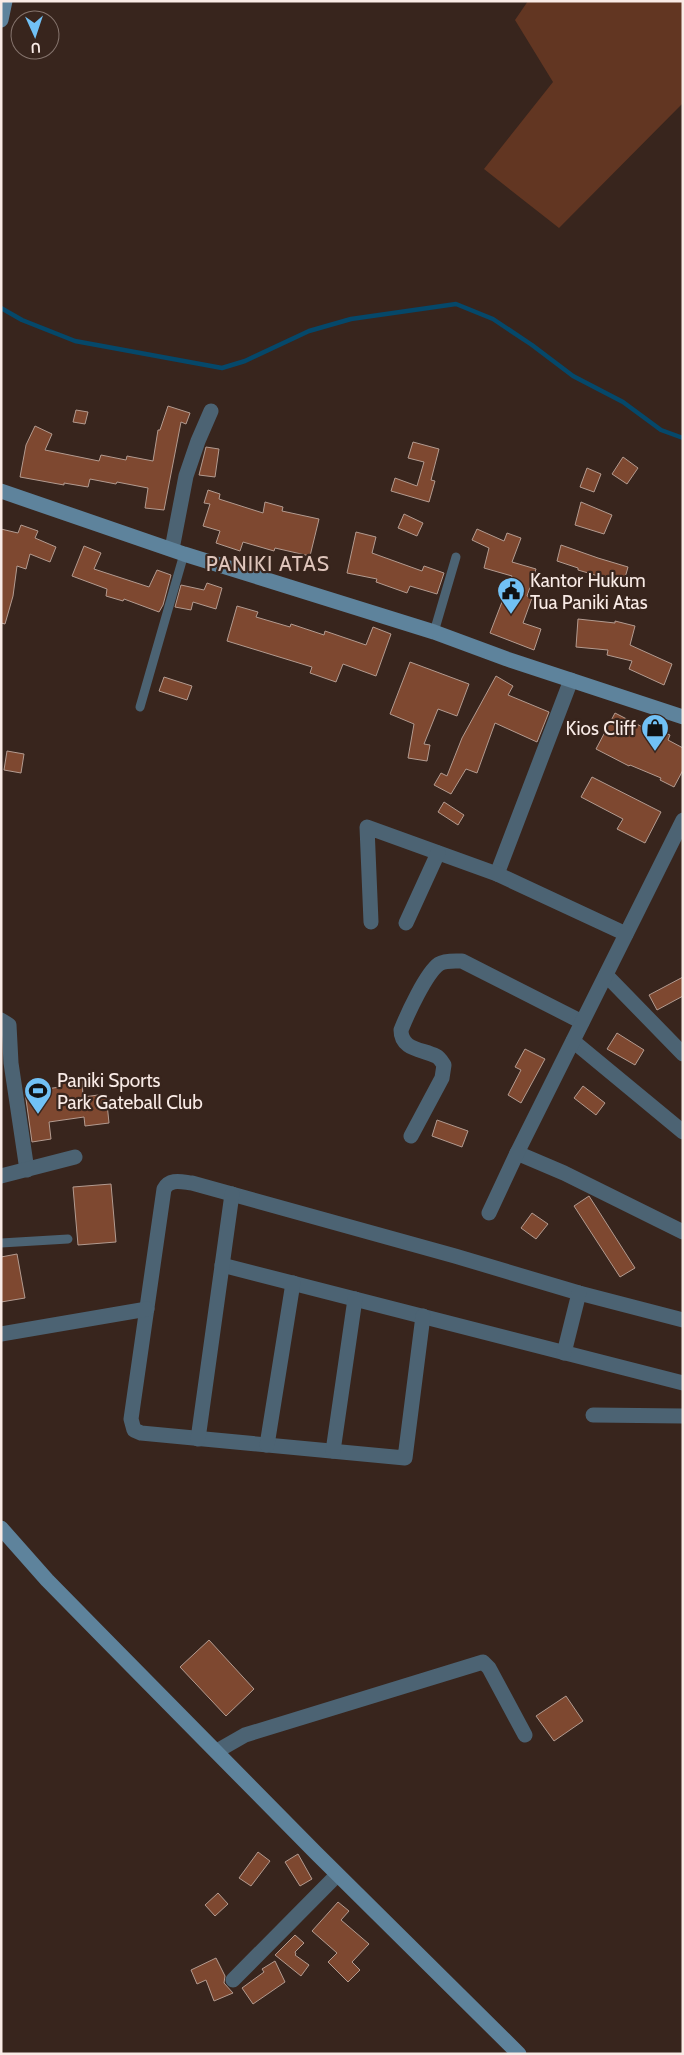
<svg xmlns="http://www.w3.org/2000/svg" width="684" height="2055" font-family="Cabin,sans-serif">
<rect width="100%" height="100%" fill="#38251d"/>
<path fill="#623622" d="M528,1H683V103L559,228L484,169L553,82L515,20Z"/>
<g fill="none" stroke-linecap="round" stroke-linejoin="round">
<path stroke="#05486a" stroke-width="4.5" d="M1,308L22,320L75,341L222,368L245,361L309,331L351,319L456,304L493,319L532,345L573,376L623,402L661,430L683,438"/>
</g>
<g fill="#7e4830" stroke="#b39b90">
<path d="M168,406L190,413L186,424L181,422L164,510L145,508L148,488L117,482L116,484L90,479L88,487L64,483V485L20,477L26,445L35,426L52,434L45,450L99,461L101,455L126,460L127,456L153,461L158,430H160Z"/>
<path d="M76,410L88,412L85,424L73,422Z"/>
<path d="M413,442L439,449L431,480L435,481L429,502L391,491L395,478L417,486L424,462L408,458Z"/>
<path d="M206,447L219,449L215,477L199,475Z"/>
<path d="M623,457L638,468L627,484L612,474Z"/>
<path d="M587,468L601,474L594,492L580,487Z"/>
<path d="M208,490L220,494L219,499L263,513L265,502L283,507L282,511L319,519L310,556L275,548L274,551L243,542L240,551L216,543L220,531L203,526L210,504L204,503Z"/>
<path d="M581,502L612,515L604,534L575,525Z"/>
<path d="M404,514L423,523L417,536L398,528Z"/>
<path d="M21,525L38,531L35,538L56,547L50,562L30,554L26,569L17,566L13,596L5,624L1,623V529L18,533Z"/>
<path d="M477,529L504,541L507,533L521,538L512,562L536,569L527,596L532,598L523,623L541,629L534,650L490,633L512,576L484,568L489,548L472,540Z"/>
<path d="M356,532L376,537L372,553L422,571L424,566L444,573L437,594L410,586L407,593L376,582L377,579L347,573Z"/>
<path d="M561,545L598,558L628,567L623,585L604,580L605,578L578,570V568L557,561Z"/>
<path d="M84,546L101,553L94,569L149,587L157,570L171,575L163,605L159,612L124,599L123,601L106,596L107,589L72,576Z"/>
<path d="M207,583L222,588L216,609L193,602L191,610L175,607L181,585L204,590Z"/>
<path d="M237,606L258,612L256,617L290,627L291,624L324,635L325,631L366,645L373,627L391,634L376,676L343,664L336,682L310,673L312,667L227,641Z"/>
<path d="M578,619L615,623V621L635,626L630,645L672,664L664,685L629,669L632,661L607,655L608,650L576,647Z"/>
<path d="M410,662L469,684L457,716L438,709L424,744L430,745L427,761L408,758L414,724L390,714Z"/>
<path d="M496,676L513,686L508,695L549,712L537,742L495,723L477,773L466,769L451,794L434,785L441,773L447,776L462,738Z"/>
<path d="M164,677L192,686L187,700L159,691Z"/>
<path d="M615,713L656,734L658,730L670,735L668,740L683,748V770L674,787L660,780L661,778L630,765L629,766L596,749Z"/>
<path d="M7,751L24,754L21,773L4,770Z"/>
<path d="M592,777L661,812L645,843L617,829L623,819L581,797Z"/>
<path d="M444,802L464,815L458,825L438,812Z"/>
<path d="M683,977V996L657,1010L649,995Z"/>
<path d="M617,1033L644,1050L635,1065L607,1049Z"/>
<path d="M525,1049L545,1059L521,1103L508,1095L521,1070L515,1067Z"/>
<path d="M82,1077L83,1097L106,1094L109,1123L85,1126L84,1117L49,1122L51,1139L32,1142L25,1092L60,1087V1078Z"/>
<path d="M583,1086L605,1103L596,1115L574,1098Z"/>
<path d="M437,1120L468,1131L462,1147L432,1136Z"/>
<path d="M111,1184L116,1242L78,1245L73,1187Z"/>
<path d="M589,1196L635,1268L620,1277L574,1206Z"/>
<path d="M532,1213L548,1224L536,1239L521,1228Z"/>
<path d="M17,1254L25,1298L1,1302V1257Z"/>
<path d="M209,1640L254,1689L226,1716L180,1667Z"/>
<path d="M566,1696L583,1721L554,1741L536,1716Z"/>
<path d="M258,1852L270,1861L251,1886L239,1878Z"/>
<path d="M298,1854L312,1879L300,1886L285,1862Z"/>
<path d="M218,1893L228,1904L215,1916L205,1905Z"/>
<path d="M338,1902L349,1911L341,1920L369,1944L352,1962L360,1970L348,1982L328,1962L337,1953L312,1931Z"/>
<path d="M295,1935L304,1943L295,1952L296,1954L295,1955L309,1965L301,1976L275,1955Z"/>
<path d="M216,1958L225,1976L224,1983L233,1993L214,2001L206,1980L197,1984L191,1970Z"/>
<path d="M275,1961L285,1982L253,2004L242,1988L264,1972L262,1969Z"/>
</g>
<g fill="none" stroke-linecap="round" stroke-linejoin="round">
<g stroke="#4c6373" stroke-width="9">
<path d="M434,632L456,557"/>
<path d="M140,707L184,554"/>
<path d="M1,1243L68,1239"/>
</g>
<g stroke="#4c6373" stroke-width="15">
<path d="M172,549L186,476L198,441L211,411"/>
<path d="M497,874L571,680"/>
<path d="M371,922L367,827L497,874L626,934"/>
<path d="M406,923L438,853"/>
<path d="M606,975L683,1054"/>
<path d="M1,1020L9,1025L11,1063L27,1170"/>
<path d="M573,1041L683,1132"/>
<path d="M411,1136L442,1078L444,1065C442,1062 440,1058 436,1056C422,1049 401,1050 401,1030C407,1015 426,973 439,964C445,960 455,961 462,961L582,1022"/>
<path d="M517,1153L564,1173L683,1232"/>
<path d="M1,1176L75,1157"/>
<path d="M489,1213L517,1153L683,820"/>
<path d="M222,1265L683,1383"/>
<path d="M423,1316L405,1458L141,1433L134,1430L131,1419L164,1189C170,1178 182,1182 192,1183L455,1256L579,1293L683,1320"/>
<path d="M1,1334L147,1309"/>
<path d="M564,1353L579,1293"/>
<path d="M593,1415L683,1416"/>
<path d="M198,1439L232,1194"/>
<path d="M267,1445L293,1283"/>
<path d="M333,1451L355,1299"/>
<path d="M217,1751L245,1735L483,1662L489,1668L525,1735"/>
<path d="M233,1980L337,1875"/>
</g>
<g stroke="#5e839c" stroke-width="15">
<path d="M1,20L5,1"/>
<path d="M1,491L184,554L434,632L507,659L683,717"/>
<path d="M1,1528L47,1580L102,1636L316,1853L519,2054"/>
</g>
</g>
<defs>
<symbol id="civic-pin" viewBox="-11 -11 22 30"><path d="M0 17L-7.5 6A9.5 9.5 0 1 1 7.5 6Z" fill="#71c1f5" stroke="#38251d"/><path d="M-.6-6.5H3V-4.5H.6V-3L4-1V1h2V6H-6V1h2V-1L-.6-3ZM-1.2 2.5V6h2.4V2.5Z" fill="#111"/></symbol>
<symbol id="shop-pin" viewBox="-11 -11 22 30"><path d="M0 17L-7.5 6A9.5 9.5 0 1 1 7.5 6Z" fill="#71c1f5" stroke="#38251d"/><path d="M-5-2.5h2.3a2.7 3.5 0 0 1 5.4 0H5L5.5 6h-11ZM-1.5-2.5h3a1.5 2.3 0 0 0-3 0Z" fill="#111"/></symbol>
<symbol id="stadium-pin" viewBox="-11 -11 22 30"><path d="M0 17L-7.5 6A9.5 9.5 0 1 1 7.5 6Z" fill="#71c1f5" stroke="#38251d"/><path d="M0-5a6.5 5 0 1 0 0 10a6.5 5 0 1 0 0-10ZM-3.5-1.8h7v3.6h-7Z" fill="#111"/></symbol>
</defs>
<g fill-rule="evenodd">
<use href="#civic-pin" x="495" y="575" width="32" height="43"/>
<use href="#shop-pin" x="639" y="712" width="32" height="43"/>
<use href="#stadium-pin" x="22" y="1075" width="32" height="43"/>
</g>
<g text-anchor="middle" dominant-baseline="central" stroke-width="4.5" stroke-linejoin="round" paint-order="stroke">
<g font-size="19" fill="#f9ebe6" stroke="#38251d" text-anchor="start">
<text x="530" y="580">Kantor Hukum<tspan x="530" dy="22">Tua Paniki Atas</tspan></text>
<text x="636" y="728" text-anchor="end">Kios Cliff</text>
<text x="57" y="1080">Paniki Sports<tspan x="57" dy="22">Park Gateball Club</tspan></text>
</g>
<g font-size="21" letter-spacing="1" fill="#dfc5bb" stroke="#38251d">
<text x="268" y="563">PANIKI ATAS</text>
</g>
</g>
<rect width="684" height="2055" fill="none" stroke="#f9ebe6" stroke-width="5"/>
<g transform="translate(35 35) rotate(177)"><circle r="24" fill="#38251d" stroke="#85746d"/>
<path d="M0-4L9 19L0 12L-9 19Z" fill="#71c1f5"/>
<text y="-8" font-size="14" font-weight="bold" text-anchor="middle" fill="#f9ebe6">U</text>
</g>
</svg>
